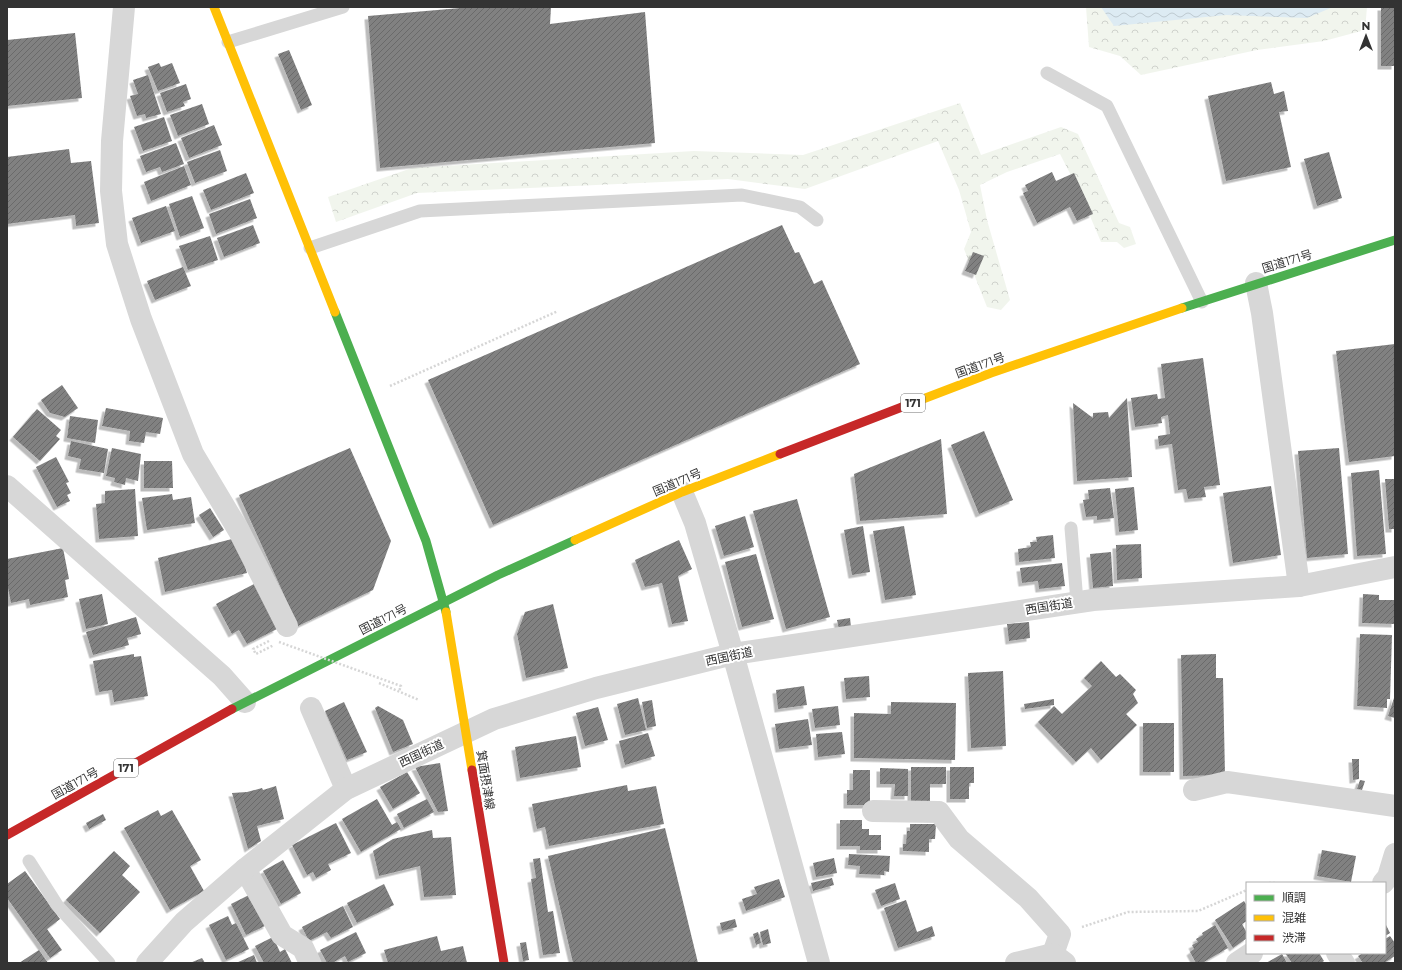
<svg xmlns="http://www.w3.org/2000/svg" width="1402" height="970" font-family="Montserrat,'Noto Sans JP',sans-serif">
<defs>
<pattern id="forest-crowns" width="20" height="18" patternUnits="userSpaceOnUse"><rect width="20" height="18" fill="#f1f5ed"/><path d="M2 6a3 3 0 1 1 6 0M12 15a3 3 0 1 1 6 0" fill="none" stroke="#cfd2cc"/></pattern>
<pattern id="water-waves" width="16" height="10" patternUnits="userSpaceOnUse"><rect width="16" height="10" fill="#ddebf3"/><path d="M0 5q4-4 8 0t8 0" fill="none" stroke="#becad1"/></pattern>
<pattern id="building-hatch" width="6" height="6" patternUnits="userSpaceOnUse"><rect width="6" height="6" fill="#818181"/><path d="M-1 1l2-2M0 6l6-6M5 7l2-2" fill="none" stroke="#6a6a6a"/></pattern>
<filter id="shadow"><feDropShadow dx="-3.5" dy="3.5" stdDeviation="0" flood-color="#0004"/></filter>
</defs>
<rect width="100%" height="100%" fill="#fff"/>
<g fill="url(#forest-crowns)">
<path d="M1086,7H1367L1365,30L1324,41L1257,50L1141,75L1120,56L1089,47Z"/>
<path d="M960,103L981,155L1061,127L1078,134L1119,223L1130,227L1136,244L1124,248L1117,242H1101L1081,195L1060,154L1007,172L980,185L987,220L1010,300L1001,310L987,307L964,249L971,232L959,190L938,141L805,189L728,179L417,193L336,222L328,197L412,168L694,151L803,155Z"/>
</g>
<path fill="url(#water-waves)" d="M1101,7H1333L1307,18L1226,15L1114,26Z"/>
<g fill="url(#building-hatch)" filter="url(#shadow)">
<path d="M472,7H551L550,24L645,12L655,143L380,168L368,16Z"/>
<rect x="1381" y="7" width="14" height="59"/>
<path d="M75,33L82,98L7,106V40Z"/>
<path d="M289,50L312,105L301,110L278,54Z"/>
<path d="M159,63L161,67L172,63L180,83L158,91L148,67Z"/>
<path d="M148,75L161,114L146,118L145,114L137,116L130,96L138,94L133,80Z"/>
<path d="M1271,82L1274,94L1284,91L1288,111L1279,112L1291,167L1226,181L1208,96Z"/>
<path d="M186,84L191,99L183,102L185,106L167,112L160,93Z"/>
<path d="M202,104L209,124L178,136L170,115Z"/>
<path d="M164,117L172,141L143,151L134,127Z"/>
<path d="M214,125L222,145L189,158L181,138Z"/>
<path d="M176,143L184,164L162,172L160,167L146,172L140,156Z"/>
<path d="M69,149L71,163L91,161L99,223L76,226L75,215L7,224V157Z"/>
<path d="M220,150L227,171L195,183L187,162Z"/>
<path d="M1329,152L1342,198L1317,206L1304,159Z"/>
<path d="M184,166L191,185L151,201L144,182Z"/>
<path d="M1052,172L1056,181L1074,173L1093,214L1077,221L1070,207L1037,223L1023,193L1028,191L1025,185Z"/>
<path d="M246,173L254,193L211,210L203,190Z"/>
<path d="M192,196L204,228L180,237L169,204Z"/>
<path d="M250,199L257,218L216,234L209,214Z"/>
<path d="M166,206L175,231L141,243L132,218Z"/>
<path d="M253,225L260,243L224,257L217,238Z"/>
<path d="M782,225L795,253L799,252L814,284L822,280L860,364L493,525L428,380Z"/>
<path d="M210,236L218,260L188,270L179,246Z"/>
<path d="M973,252L984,256L976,275L965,271Z"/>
<path d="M183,267L191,286L155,300L147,281Z"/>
<path d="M1395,344V456L1349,462L1336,351Z"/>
<path d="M1203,358L1220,485L1204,487L1206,497L1188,499L1186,489L1178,490L1172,444L1159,446L1158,436L1170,434L1168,415L1161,417L1162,423L1135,427L1131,398L1157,394L1158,399L1165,398L1161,364Z"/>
<path d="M62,385L78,408L65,417L50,413L41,400Z"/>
<path d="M1127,398L1132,477L1077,481L1073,403L1093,418V413L1108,412L1109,418Z"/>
<path d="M106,408L163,418L160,434L146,432L144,443L129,441L130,431L102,426Z"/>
<path d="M37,409L61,430L56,436L60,439L40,461L13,437Z"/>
<path d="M70,416L98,420L95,443L67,438Z"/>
<path d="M984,431L1013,500L979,514L951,445Z"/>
<path d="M941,439L947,514L860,521L854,474Z"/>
<path d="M71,441L108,449L104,473L79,469L81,459L68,456Z"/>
<path d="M112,448L141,454L138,481L126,478L125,485L114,482L115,478L106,476Z"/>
<path d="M350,448L391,541L373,590L298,626L239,495Z"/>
<path d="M1339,448L1348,554L1307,558L1298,451Z"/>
<path d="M56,457L69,482L66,483L71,493L67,495L70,501L57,507L36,467Z"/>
<path d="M144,461H172L173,488H144Z"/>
<path d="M1379,470L1386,554L1357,556L1351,473Z"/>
<path d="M1385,479H1395V529H1389Z"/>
<path d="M1271,486L1281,555L1233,563L1223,493Z"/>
<path d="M1134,487L1138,530L1119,532L1115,489Z"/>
<path d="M1110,488L1114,518L1097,520V516L1086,517L1083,500L1089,499L1088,490Z"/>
<path d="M135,489L138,536L99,539L96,504L105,503V491Z"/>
<path d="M172,494L173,500L191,497L195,523L147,530L142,498Z"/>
<path d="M797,499L830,617L786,629L753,511Z"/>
<path d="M210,508L224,530L213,537L199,515Z"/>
<path d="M745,516L754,547L724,556L715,526Z"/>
<path d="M863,526L870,572L852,575L844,530Z"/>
<path d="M904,526L916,595L885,600L873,531Z"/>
<path d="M1053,535L1055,558L1019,562L1018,549L1031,547L1030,542H1037L1036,537Z"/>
<path d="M232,539L241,551L247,573L165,592L158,558Z"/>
<path d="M679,540L692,569L678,576L688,621L672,624L662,583L645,587L635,560Z"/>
<path d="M1141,544L1142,578L1117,580L1116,545Z"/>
<path d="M63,548L69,579L65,580L68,597L30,605L29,599L11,603L7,583V559Z"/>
<path d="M1111,552L1113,586L1093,588L1090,554Z"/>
<path d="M756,554L774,619L742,627L725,562Z"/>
<path d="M1062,563L1065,586L1039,589L1038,581L1022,583L1020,568Z"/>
<path d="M254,584L277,629L247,644L239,630L232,634L216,604Z"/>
<path d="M102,594L108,624L86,629L79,599Z"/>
<path d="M1363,594L1379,595V600H1395V624L1362,623Z"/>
<path d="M553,604L568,668L526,678L517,634L525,612Z"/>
<path d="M136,617L141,634L127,638L129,645L93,655L86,632Z"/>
<path d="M850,618L851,627L839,629L837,620Z"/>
<path d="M1029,622L1030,638L1009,641L1007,624Z"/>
<path d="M1360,634L1392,635L1390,699H1387V708L1357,706Z"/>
<path d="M134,654V657L141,656L148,696L114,702L112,690L99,692L93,661Z"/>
<path d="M1216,654V678H1223L1225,775L1183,776L1181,655Z"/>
<path d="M1101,661L1116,677L1120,674L1136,690L1133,694L1138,703L1126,714L1137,725L1101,760L1091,748L1076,762L1038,722L1054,706L1062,714L1092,686L1084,678Z"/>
<path d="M1003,671L1006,746L971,748L968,673Z"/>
<path d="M869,676L870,697L846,699L844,678Z"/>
<path d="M804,686L807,705L778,709L776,690Z"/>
<path d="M1395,695V718L1388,716Z"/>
<path d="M638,698L646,730L625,735L617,704Z"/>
<path d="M1054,699V705L1025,709L1024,704Z"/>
<path d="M652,700L656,726L647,728L642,702Z"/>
<path d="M344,702L367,752L347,760L325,711Z"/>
<path d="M891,702L956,703L955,760L854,758V713L891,714Z"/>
<path d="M378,706L403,720L413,744L393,752L375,708Z"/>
<path d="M838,706L840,725L815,728L812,709Z"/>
<path d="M598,707L608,740L585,746L576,713Z"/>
<path d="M808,719L812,745L779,749L775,724Z"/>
<rect x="1143" y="723" width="31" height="49"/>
<path d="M842,732L845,754L818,757L816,734Z"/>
<path d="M648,733L655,756L625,765L619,741Z"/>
<path d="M576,736L581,767L520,778L515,747Z"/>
<path d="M1352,759H1359V779L1353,780Z"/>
<path d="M440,763L448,811L438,812L415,767Z"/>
<path d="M911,767H946V784H930V801H911Z"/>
<path d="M950,767H974V783H969V799H950Z"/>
<path d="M880,768L908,769V796H894L895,784H880Z"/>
<path d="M853,770H870V805H847V790H853Z"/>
<path d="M407,772L420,793L393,809L380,787Z"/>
<path d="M1360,780L1365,781L1362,790L1357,789Z"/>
<path d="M627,785L628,791L656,786L664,824L549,846L545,827L537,829L532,804Z"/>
<path d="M276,786L284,819L257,826L261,841L248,849L232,793L247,792L262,788L263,790Z"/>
<path d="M377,799L392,825L397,822L401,829L361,852L342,819Z"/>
<path d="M427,799L434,812L404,828L397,814Z"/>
<path d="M158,810L161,816L172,810L201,860L190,866L204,891L170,910L124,828Z"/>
<path d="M103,814L106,820L89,829L86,823Z"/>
<path d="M840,820H862V829H869V835H881V850H860V846H840Z"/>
<path d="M336,823L351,853L328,864L331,870L316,878L313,872L307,875L292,845Z"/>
<path d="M910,824H936L935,839H929V852L903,851V844H906L907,831H910Z"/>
<path d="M665,828L698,963H573L548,856Z"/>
<path d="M432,830L433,838L451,837L456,895L424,897L420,866L379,876L373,851L393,839Z"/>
<path d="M1322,850L1356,856L1351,882L1317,876Z"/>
<path d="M114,851L130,866L122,875L140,892L100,933L66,900Z"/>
<path d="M849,854L890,856L889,872L884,871V875L859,874L860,866L848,865Z"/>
<path d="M540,858L548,912L553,911L560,953L543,955L531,879L536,878L533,859Z"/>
<path d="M834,858L837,873L816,877L813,863Z"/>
<path d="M283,860L301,893L281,904L263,871Z"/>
<path d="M25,871L60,919L47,929L62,950L50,958L7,898V884Z"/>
<path d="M832,878L834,885L813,891L811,883Z"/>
<path d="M779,879L785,897L746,911L742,899L757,894L754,887Z"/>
<path d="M895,883L900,899L881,906L875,890Z"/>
<path d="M384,884L394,905L357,923L347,903Z"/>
<path d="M251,894L267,925L246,935L231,904Z"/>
<path d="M906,900L917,932L932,926L935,936L898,948L884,908Z"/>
<path d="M1244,901L1247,906V921L1242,924L1247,933V938L1233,948L1215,920Z"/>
<path d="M343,906L353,927L331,938L327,932L309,941L302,927Z"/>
<path d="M228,916L232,925L236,923L249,949L226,960L209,925Z"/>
<path d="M735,919L737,927L722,931L720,923Z"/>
<path d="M1385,923L1390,933L1385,936Z"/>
<path d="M1215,925L1228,948L1202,963H1196L1190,952L1194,949L1192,945L1198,942L1196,939L1203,935L1202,933Z"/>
<path d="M768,929L771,943L763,945L760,932Z"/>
<path d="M356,932L366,953L348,962L345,956L332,963H327L320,950Z"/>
<path d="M758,932L761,943L756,945L753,934Z"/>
<path d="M437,936L441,951L463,946L467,963H388L384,950Z"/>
<path d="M1390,936L1395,943V956L1384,963H1363L1358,956L1363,953H1385V939Z"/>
<path d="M273,937L280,952L285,949L292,963H264L255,946Z"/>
<path d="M526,942L529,960L523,961L520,943Z"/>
<path d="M39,950L48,963H19Z"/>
<path d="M1285,953H1319L1324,961L1321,963H1292Z"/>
<path d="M1282,954L1287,963H1266Z"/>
<path d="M254,955L257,963H236Z"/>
<path d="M202,958L205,963H190Z"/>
</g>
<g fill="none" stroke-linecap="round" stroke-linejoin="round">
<g stroke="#d6d6d6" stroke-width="2.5" stroke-dasharray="2 2" stroke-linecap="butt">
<path d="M390,386L558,311"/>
<path d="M269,641L253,649L256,654L274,645"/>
<path d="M379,683L419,700"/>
<path d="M1269,883H1275"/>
<path d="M1082,927L1128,912L1198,911L1247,890"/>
</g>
<g stroke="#d7d7d7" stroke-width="13">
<path d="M228,42L343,7"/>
<path d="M1047,73L1107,106L1202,302"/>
<path d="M310,248L420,211L742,195L800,207L817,220"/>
<path d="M1071,528L1077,602"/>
<path d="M29,861L57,905L109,963"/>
</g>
<g stroke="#d7d7d7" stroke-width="22">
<path d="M124,7L112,141L111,191L117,244L141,319L193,454L239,531L287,626"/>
<path d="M1256,283L1262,313L1299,586"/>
<path d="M7,486L222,676L245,702"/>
<path d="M682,492L695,523L733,654L819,963"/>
<path d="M311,708L346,789"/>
<path d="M1194,790L1227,782L1395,806"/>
<path d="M873,811L939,812L959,839L1028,898L1060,934L1053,954"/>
<path d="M245,869L282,935L303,948L310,963"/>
<path d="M1383,883L1388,877L1395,854"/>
<path d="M1337,953L1344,963"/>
<path d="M147,963L184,922L245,869L346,789L494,719L596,688L733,654L1093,600L1299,586L1395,567"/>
<path d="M1016,963L1053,954L1065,963"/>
<path d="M1237,963L1252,953"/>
</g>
<g stroke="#4caf50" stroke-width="9">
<path d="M1182,308L1395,240"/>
<path d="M335,312L426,541L446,612"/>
<path d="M232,709L498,575L575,540"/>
</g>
<g stroke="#ffc107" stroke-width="9">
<path d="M214,7L335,312"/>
<path d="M902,407L991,373L1182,308"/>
<path d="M575,540L682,492L780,454"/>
<path d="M446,612L472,770"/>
</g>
<g stroke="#c62828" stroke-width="9">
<path d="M780,454L902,407"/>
<path d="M472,770L504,963"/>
<path d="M7,835L232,709"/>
</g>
<path stroke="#d6d6d6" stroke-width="2.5" stroke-dasharray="2 2" stroke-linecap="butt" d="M279,642L401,686L399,691"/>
</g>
<g text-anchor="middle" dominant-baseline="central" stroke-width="4" stroke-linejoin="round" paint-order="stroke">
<g fill="#fff" stroke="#707070" stroke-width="1">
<rect x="901" y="394" width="24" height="18" rx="3"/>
<rect x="114" y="759" width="24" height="18" rx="3"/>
</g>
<g font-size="11" font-weight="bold" fill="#333">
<text x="913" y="403">171</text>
<text x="126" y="768">171</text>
</g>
<g font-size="12" fill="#333" stroke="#fff">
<text transform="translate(1287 261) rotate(-17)">国道171号</text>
<text transform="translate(980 365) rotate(-20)">国道171号</text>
<text transform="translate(677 482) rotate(-23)">国道171号</text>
<text transform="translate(1049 606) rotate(-9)">西国街道</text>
<text transform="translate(383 619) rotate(-27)">国道171号</text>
<text transform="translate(729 656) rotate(-12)">西国街道</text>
<text transform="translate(421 753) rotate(-25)">西国街道</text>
<text transform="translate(486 780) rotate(81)">箕面摂津線</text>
<text transform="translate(75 783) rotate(-29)">国道171号</text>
</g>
</g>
<rect width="1402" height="970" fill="none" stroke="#333333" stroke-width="16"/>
<rect x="1246" y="882" width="140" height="72" fill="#ffffff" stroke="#adadad"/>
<rect x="1254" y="895" width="20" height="6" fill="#4caf50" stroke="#adadad"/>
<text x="1282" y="902" font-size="12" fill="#333333">順調</text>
<rect x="1254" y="915" width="20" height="6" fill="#ffc107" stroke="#adadad"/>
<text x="1282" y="922" font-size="12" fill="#333333">混雑</text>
<rect x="1254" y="935" width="20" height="6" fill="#c62828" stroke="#adadad"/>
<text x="1282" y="942" font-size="12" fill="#333333">渋滞</text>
<g transform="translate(1366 36)" stroke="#ffffff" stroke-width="3" paint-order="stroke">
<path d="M0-3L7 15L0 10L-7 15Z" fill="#333333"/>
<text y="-6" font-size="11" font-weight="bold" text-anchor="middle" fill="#333333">N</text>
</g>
</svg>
